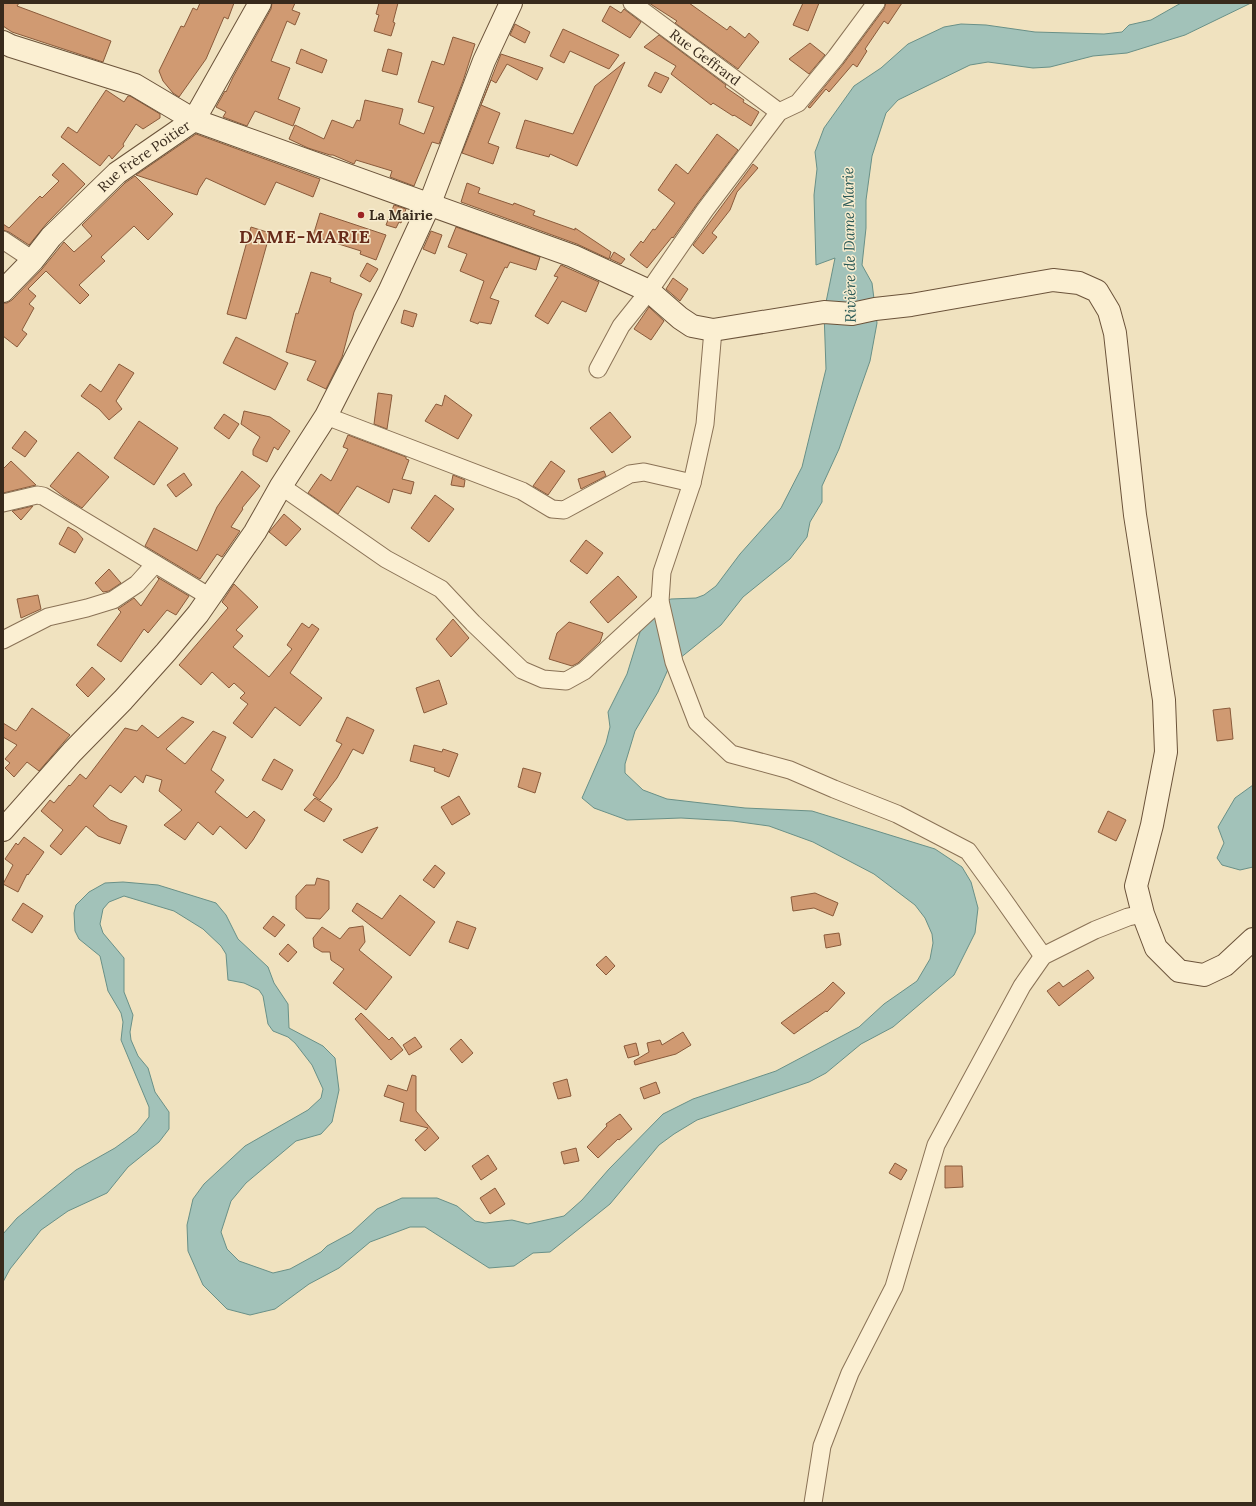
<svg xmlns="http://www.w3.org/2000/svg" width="1256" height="1506" font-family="Lora,serif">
<rect width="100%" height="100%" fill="#f0e2bf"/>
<g fill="#a2c2b9" stroke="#699087">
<path d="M1181,3H1251L1185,35L1127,53L1093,56L1050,67L1033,68L988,62L970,65L898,100L886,113L872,156L866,200V228L862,265L872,283L877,323L870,361L839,449L822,486V502L810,522L807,537L790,559L743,597L721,625L669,667L658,692L635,731L625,764V773L643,790L667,799L745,808L812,811L935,849L962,867L971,882L978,908L975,933L954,975L893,1027L861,1044L826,1073L809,1082L697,1120L674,1134L659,1145L610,1204L550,1252L533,1253L514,1266L489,1268L425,1227H410L370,1242L339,1268L309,1284L275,1309L250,1315L227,1309L203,1285L188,1251L187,1225L193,1199L204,1184L245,1146L308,1110L321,1098L323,1089L312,1065L295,1043L288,1037L273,1031L268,1024L263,996L259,990L244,983L228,980L226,954L221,946L203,929L174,911L124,896L109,902L103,909L100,924L103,933L124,958V992L133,1015L130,1032L131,1040L138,1056L148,1068L155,1092L169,1112V1129L159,1142L128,1167L107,1193L68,1211L41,1230L10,1269L3,1282V1234L17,1218L76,1170L115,1148L137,1132L149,1117V1107L121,1040L123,1022L121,1013L108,991L100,956L79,939L75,931L74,913L76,905L89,892L105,883L123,882L158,885L216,903L226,915L238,939L268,967L274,983L288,1004L289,1028L323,1046L335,1058L339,1090L332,1122L321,1134L296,1141L246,1183L231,1201L221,1232L227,1249L239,1261L273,1273L290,1269L321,1252L327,1246L351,1233L377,1209L402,1198H437L457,1206L475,1221L485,1223L512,1220L528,1224L564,1216L582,1200L609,1169L663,1114L693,1099L776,1071L859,1027L884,1004L917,981L930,959L933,943L932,934L925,918L915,905L874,874L813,842L769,826L733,821L681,818L627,820L594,808L582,798L606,743L610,727L608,712L627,674L645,616L655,604L671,599L696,598L704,595L716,586L740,554L781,508L802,467L826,369L824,312L835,258L816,265L814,195L817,169L815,152L824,128L854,86L881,68L908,44L944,27L961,24L986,25L1035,32L1104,34L1122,32L1129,25L1151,20Z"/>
<path d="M1253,785V867L1240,870L1222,865L1217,858L1224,843L1218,827L1235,798Z"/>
</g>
<g fill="#d09a72" stroke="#8a5b3b">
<path d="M3,3H19L17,6L111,41L103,62L12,32L3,26Z"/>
<path d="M200,3H234L228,19L224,17L206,59L179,97L173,93L163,81L159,71L181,26L184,27L193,8L197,10Z"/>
<path d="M272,3H295L292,10L300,13L295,25L287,21L271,61L290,68L278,99L300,108L293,126L255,111L247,126L223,117L226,112L216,107L225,91L226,92L233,77L271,9Z"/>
<path d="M379,3H398L393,22L395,23L391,36L374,31L379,15L376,14Z"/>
<path d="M649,3H689L727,30L730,26L745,38L749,33L759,42L738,69L675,23L677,21Z"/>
<path d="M803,3H819L808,31L793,25Z"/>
<path d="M886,3H902L888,24L884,21L865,49L867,51L857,67L853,64L829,92L826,89L810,108L808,107L844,63L884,9Z"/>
<path d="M610,6L621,13L624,9L641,22L630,38L602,21Z"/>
<path d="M515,24L530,32L525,43L510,35Z"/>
<path d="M563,29L619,55L609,69L570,51L564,63L550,56Z"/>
<path d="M659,35L726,85L725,87L744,100L743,102L759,112L751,126L734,115L733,116L713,103L711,105L671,74L676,66L644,47Z"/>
<path d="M453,37L475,44L463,81L439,144L432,142L414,186L390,177L392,171L356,160L354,164L333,155H330L308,148L289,139L295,125L324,139L332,120L353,128L357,120L360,121L365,100L403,109L399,124L424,134L434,107L418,102L432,61L444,65Z"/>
<path d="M810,43L825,55L809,74L789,59Z"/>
<path d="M301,49L327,60L322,73L296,63Z"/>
<path d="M388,49L402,53L397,75L382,71Z"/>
<path d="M501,54L543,68L537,80L507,64L496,83L491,80L481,105L500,113L488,143L499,147L493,164L462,153Z"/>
<path d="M625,62L577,166L550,154L549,157L516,148L525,120L573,134L595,86Z"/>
<path d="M655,72L669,78L661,93L648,86Z"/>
<path d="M106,90L124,102L128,96H130L160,114V118L143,129L136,124L123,144L124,146L112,159L109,155L100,166L61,137L68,127L77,133Z"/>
<path d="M196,134L320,179L313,197L276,182L265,205L206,178L199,189L197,195L136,175Z"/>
<path d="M717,134L738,150L697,204L673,238L672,237L647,268L630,255L641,241L643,243L653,229L655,230L675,203L658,190L676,164L688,174Z"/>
<path d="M63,163L85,184L47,223L29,245L9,232L3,230V224L9,228L40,196L42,198L59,181L52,175Z"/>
<path d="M753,164L758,168L737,192L730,210L712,233L717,237L703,254L693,245Z"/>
<path d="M135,176L173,214L148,240L134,226L101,257L105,261L79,285L89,295L80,304L46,271L28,289L36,296L29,304L34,308L22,330L27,334L17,347L3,336V303H7L12,300L42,269L64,242L74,252L92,236L82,225L125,183Z"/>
<path d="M467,183L480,188L478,193L513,205L514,203L535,211L533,215L575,230V228L611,252L609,259L577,244L461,202Z"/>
<path d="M394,205L406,209L401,223L399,222L396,228L386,225Z"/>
<path d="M320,213L386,235L376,260L360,254L361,251L313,236Z"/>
<path d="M251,227L270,233L246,319L227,314Z"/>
<path d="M456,227L540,257L536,270L510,262L507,268L505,267L490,298L499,301L491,324L479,322L478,324L470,321L484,281L460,271L467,254L448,247Z"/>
<path d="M431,231L442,235L435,254L423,249Z"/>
<path d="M614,252L625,259L621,264L610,259Z"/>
<path d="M367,263L378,269L370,282L360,276Z"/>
<path d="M561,265L599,282L586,312L562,301L548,324L535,316L558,277L554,276Z"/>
<path d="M311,272L331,278L330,282L362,294L354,312L342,357L326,389L307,380L316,361L286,352L296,313L298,314Z"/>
<path d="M673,278L688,289L680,301L666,289Z"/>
<path d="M649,307L664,321L651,340L634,329Z"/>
<path d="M404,310L417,314L413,327L401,323Z"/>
<path d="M236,337L288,363L275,390L223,363Z"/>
<path d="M119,364L134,373L116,401L122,409L109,420L99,409L81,396L90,384L101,392Z"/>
<path d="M378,393L392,395L387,429L374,424Z"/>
<path d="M445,395L472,415L458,439L425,421L436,404L442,406Z"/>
<path d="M244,411L270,417L290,431L278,450L274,447L267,462L253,455V450L260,437L241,424Z"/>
<path d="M610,412L631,437L612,453L590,428Z"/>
<path d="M224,414L239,424L229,439L214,428Z"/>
<path d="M139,421L178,448L154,485L114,458Z"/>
<path d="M25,431L37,441L25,457L12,448Z"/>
<path d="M348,435L406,457V459L409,460L402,479L414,482L411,494L393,489L389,503L357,486L338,514L308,493L321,474L331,481L348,449L343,447Z"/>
<path d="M78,452L109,477L82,508L63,496L50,486Z"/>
<path d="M11,461L36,485L3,493V469Z"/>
<path d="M551,461L565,471L548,495L533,486Z"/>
<path d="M242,471L260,486L242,508L243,509L231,527L240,531L222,557L217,554L200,579L145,546L154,528L197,551L217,507Z"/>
<path d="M604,471L606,476L581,489L578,479Z"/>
<path d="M184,473L192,485L176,497L167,485Z"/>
<path d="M453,475L465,480L464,487L451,485Z"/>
<path d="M435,495L454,509L429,542L411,528Z"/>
<path d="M33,506L21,520L12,511Z"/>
<path d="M284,514L301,529L286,546L269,532Z"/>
<path d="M68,527L77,532L83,539L75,553L59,544Z"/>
<path d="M586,540L603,553L587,574L570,561Z"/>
<path d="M109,569L121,583L109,591L103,592L95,583Z"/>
<path d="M618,576L637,597L608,623L590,602Z"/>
<path d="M157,577L189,596L176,615L167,610L148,633L144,629L121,662L97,645L121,612L118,609L134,598L141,606L159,579Z"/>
<path d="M234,584L258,607L236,630L243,636L233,647L269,677L292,649L287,645L302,623L309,628L312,624L319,629L290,673L322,698L300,726L275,707L252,738L233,723L248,704L240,698L245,693L234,683L229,688L212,672L201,685L179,665L228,608L222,602Z"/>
<path d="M38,595L41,609L21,618L17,599Z"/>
<path d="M453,619L469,638L451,657L436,639Z"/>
<path d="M569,622L603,633L600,642L578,663L572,666L549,659L557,633Z"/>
<path d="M92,667L105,679L88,697L76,685Z"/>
<path d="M439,680L447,704L424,713L416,688Z"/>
<path d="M32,708L70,735L39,771L27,762L14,777L5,768L10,763L5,759L17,745L3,737V723L16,731Z"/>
<path d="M1230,708L1233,739L1217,741L1213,710Z"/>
<path d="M182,717L194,722L166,749L185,764L213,731L226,737L211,770L224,780L215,792L247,818L254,811L265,820L253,840L246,849L220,826L213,835L198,822L185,840L164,825L182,810L159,791L162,780L146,775L143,783L135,776L121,793L110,785L93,806L110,820L127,826L120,844L98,836L86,826L61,855L50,846L63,830L41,811L50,800L54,803L69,785L70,786L80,774L86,779L125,728L137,731L142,725L158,738Z"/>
<path d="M347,717L374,730L363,754L353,749L337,778L320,800L313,795L342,744L336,741Z"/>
<path d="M414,745L442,752L443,749L458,754L449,777L434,771L435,768L410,761Z"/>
<path d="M274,759L293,770L282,790L262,780Z"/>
<path d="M523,768L541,773L535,793L518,787Z"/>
<path d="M459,796L470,814L452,825L441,807Z"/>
<path d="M315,798L332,809L324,822L304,810Z"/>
<path d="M1108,811L1126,820L1116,841L1098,832Z"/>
<path d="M378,827L362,853L343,840Z"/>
<path d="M24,837L44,852L28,875L27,874L18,892L3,884L13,865L5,859L16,843L18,845Z"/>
<path d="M435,865L445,873L434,888L423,880Z"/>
<path d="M317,878L329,881V909L320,919L306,918L296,909V896L306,885H315Z"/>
<path d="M815,893L838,903L833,916L814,908L793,911L791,897Z"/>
<path d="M400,895L435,922L410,956L352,911L357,903L382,919Z"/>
<path d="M23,903L43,916L32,933L12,920Z"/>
<path d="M273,916L285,925L275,937L263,928Z"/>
<path d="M457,921L476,928L468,949L449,942Z"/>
<path d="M363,926L365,942L359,950L392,977L366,1010L333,983L344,969L331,960L330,952H322L314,947L313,938L322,927L340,939L349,928Z"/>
<path d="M839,933L841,945L826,948L824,935Z"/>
<path d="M288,944L297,952L288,962L279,954Z"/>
<path d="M606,956L615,966L606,975L596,965Z"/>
<path d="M1088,970L1094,978L1059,1006L1047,991L1059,982L1063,987Z"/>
<path d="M833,982L845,993L827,1012L826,1011L794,1034L781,1023L823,992Z"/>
<path d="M361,1013L389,1040L392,1037L403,1050L391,1060L355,1019Z"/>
<path d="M683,1032L691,1045L676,1054L635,1065L634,1061L649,1052L647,1043L660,1040L662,1045Z"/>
<path d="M415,1037L422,1047L409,1055L403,1045Z"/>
<path d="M461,1039L473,1053L462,1063L450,1049Z"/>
<path d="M636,1043L639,1055L628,1058L624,1046Z"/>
<path d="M412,1075L416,1076V1111L439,1138L425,1151L415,1140L428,1128L400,1121L404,1103L384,1096L388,1085L407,1091Z"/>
<path d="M567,1079L571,1096L558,1099L553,1083Z"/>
<path d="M656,1082L660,1093L644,1099L640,1088Z"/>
<path d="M620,1114L632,1129L619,1140L618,1139L598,1158L587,1147L607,1126L606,1124Z"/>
<path d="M576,1148L579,1161L564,1164L561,1152Z"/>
<path d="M488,1155L497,1169L481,1180L472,1166Z"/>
<path d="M895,1163L907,1170L901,1180L889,1173Z"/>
<path d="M945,1166H962L963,1187L945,1188Z"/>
<path d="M495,1188L505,1204L490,1214L480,1198Z"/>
</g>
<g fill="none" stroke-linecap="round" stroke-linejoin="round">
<defs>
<g id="street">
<path id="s1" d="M632,3L779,112"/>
<path d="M3,240L33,260"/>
<path d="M713,330L705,424L692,483L662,572L660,601L674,662L697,722L731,754L790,770L834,789L897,814L968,851L1000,895L1043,956"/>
<path d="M598,369L621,326L649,291L705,210L779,112L798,103L836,57L876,3"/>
<path d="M326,416L522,491L552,509L564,510L630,474L644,472L692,483"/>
<path d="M281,486L386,559L441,589L473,623L522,670L543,679L566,681L584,671L660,601"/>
<path d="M3,503L37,495L43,496L210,597"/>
<path d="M3,640L48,617L87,608L113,600L137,584L155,564"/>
<path d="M813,1503L822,1446L850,1373L894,1287L936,1145L1022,986L1043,956L1095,930L1128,917L1143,914"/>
</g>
<g id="secondary">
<path d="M3,42L11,46L135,85L194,120L573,256L649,291L680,318L692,326L713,330L824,312L852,314L875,309L911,305L1053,280L1079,283L1097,291L1109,311L1115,333L1135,515L1164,700L1166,752L1152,825L1136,886L1143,914L1156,948L1179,971L1204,975L1225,965L1253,939"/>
<path id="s2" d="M3,291L33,260L51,237L117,173L194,120L260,3"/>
<path d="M3,830L72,752L123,700L166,652L198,614L255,532L281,486L326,416L389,292L430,203L484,61L511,3"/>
</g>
</defs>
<use href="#street" stroke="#8a7256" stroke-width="19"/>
<use href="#secondary" stroke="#6b533a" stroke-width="24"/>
<use href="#street" stroke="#fbefd2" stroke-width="17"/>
<use href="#secondary" stroke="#fbefd2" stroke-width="22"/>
</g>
<circle fill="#9c2323" stroke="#f7eccf" stroke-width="1.5" cx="361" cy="215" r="4"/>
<g text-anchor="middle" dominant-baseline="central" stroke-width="3" stroke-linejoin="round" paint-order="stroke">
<g font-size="14" fill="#382a1c" stroke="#f7eccf">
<text stroke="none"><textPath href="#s1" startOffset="91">Rue Geffrard</textPath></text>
<text stroke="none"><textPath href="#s2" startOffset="196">Rue Frère Poitier</textPath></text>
</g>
<g font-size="14" font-weight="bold" fill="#382a1c" stroke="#f7eccf" text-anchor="start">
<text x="369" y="215">La Mairie</text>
</g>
<g font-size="15" font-style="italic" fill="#2a5956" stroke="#f7eccf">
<text transform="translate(849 245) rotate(-91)">Rivière de Dame Marie</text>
</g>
<g font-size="18" font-weight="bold" letter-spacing="1" fill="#672a19" stroke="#f7eccf">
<text x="305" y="236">DAME-MARIE</text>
</g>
</g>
<rect width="1256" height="1506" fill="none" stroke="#382a1c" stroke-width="8"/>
</svg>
